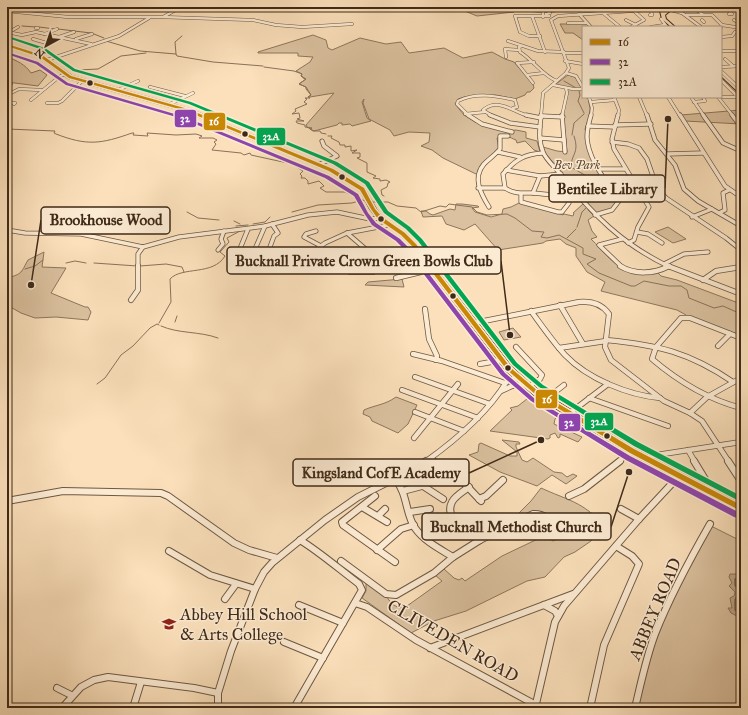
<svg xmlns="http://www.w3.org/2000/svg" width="748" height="715" font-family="'IM FELL Great Primer',serif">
<rect width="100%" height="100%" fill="#fbe0bb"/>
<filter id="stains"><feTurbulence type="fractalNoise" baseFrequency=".005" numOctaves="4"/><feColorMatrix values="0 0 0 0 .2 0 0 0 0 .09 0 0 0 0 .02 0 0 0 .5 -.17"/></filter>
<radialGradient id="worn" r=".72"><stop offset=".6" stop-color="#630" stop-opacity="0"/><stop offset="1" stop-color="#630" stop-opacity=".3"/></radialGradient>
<g fill="#dbc19f" stroke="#8d765c">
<path d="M455,7H496L514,12L477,16Z"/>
<path d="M560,24H586L589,27H583V40L573,33H565Z"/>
<path d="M313,35L326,40L328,48L332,50L360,38L386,44L401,42L409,53L444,48L463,58L492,52L505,59L514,62L533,84L534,88L530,92H527L525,95L515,99L496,95L464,97L458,99L455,104L464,115L475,122L505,131L516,130L526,132V138L537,141L540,152L534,150L525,141L517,143L516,140C510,138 505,133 497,138L499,149L478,174H476L443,158L432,150L421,146L429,142L430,133L409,132L394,136L390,130L369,119L363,103L364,99L362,102L367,118L371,121L352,126L350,124L342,125V123H339L337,125L314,131L307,127L306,125L334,93L310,97H308L311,95L306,89V87L299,84L306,79L303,78V77L301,76L302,74L296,71L310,62L313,57L298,56V53H258V52Z"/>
<path d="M7,57C16,60 26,65 31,73L40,70L47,75L38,86L7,82Z"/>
<path d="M568,75L575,77L583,90V97L588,98L590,108L589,118L585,129L591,153L616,199L617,204L613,209L597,214L545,153L543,147L557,151L567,152L563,115L566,88L556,84Z"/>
<path d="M741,110V124L685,121L681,115Z"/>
<path d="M521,202L563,215L564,214L573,216L574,213H573L583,204L588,208V210L594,216L588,220L592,231L597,237L591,239C603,250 614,268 632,271C640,273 649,272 657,272L661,276L677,280L741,304V338L687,317L686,315L677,310L601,291L605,282L587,272L576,256V248L566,244L560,239L546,241L543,243L498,250L475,224L464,230L446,224L442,216L423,217L421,211H426L430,214L433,215L450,209L455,210L456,204H462L478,206L479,207L472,208L475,212L491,217L502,214L503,209L511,207Z"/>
<path d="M668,227L686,239L673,243L655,232Z"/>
<path d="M44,252L42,267L66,268L51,293L85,307H88L91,312L88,320L56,317L35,318L21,313L7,305V278C23,274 21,272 28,260Z"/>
<path d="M402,279L404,287L365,285L368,282Z"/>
<path d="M513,328L521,337L504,340L499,332Z"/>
<path d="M532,395L553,406L547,411L549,413L556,408L563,412L555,419L554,424L582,437L578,442L560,434V437L558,438L555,433L550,435V438L548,439L490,431L512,410L510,408L518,406Z"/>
<path d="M396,397L417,405L408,424L398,433L372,421L370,417L363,414L364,410C375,405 385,405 396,397Z"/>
<path d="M502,440L519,442L520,444H516V447L522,460L527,462L533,458L554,472L562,473L567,477L573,474L577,476L566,484L552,475L537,486L500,472L469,455L478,452L479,444L481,443L510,456H517V452Z"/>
<path d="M541,488C567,500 584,502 603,525L591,541L575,552L564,557L545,577L527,581L466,611L434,621L411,633L362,598L366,591V581L386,596L392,604L399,608L407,606L442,581L435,575L444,569L454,578L459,580L462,578L465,581L502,556L544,536L553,541L567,535L560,527L564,524L562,521L557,523L543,513L481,537L478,535L492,521L502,515L509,520L513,519L531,501Z"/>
<path d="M711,526L741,541V708H636L657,635L681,581Z"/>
</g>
<path fill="#bba284" stroke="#897259" d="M730,574H741V618L731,613L728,608H732L730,598L734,596L735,592L729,586L732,583L729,577Z"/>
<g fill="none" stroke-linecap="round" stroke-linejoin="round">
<path stroke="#7d664e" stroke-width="1.5" d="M741,578L735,579V585L739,592L735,600V610L741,614"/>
<g stroke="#897259" stroke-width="1">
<path d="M22,26L36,27"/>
<path d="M39,27L55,29"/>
<path d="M58,29L91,33"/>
<path d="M94,34L104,38"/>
<path d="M106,41L140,51L176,54L177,56L213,62L263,66"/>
<path d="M176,54L175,42L182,36"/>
<path d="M264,67L294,71L302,74L301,76L306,79L299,84L306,87L311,95L308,97L310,98H305L307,99L304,102L307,104L295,109L296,111L292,114L299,113L300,118L297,119L304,121H296L297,123L305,125V127L312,128L310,129L313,131H320L321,133L326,134"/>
<path d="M78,70L98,69L121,56L146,53"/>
<path d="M564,81L576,88"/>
<path d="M579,91L580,95L578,101L584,113"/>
<path d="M7,129L55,131L54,133L56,134C87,146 101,144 132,133H134L133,135L148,136L147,133L176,135L196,134L202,136L199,138H213L217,140L214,142L216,144L212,150L241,153L244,155L250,153L251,155L292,164L303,171L300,174L302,176L301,178H305L308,181V184L319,181L324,186L320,188L326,192H345L365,201"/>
<path d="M572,135L574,123L584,114"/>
<path d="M328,136H332L331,138L339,142L340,145H345V147L351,146V151L357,150L352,153H360V157L357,158L367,163V172L376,176L373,178L380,179V181L386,180L390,182L388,183L387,187L381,190L382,195L384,196"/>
<path d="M574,136C580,153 571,154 571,167L588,177L590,183L597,190L589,202"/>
<path d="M373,202H388L397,206L416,208L421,212L440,206L446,207L449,204L472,207L477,212L487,215L507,214L515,218L532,231L544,232L541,237L547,238L559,235L583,248V254L596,259L587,264L599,273L631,286H635L644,281L669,286H681L687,290L689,298L714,308L723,306L741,314"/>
<path d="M187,212L198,218L219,220"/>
<path d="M292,212L318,205L352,203L362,200"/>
<path d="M234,221L240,224"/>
<path d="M253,224L265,222L270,217"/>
<path d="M236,226L248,225"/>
<path d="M577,227L582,212L586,208"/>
<path d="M567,238L576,229"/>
<path d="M66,263L75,261L86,263"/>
<path d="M94,263L137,266"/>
<path d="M140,266L166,264L182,267L184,272"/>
<path d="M25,269L35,266L43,260"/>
<path d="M175,322L177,316"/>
<path d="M159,323L171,302L170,279C182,266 213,276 225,256L220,252L229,242L227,238L240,231"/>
<path d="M161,326C179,334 199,331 218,338"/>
<path d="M97,384L105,378L121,355L133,346L150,328L157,324L159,325"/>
</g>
<defs>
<g id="minor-far3">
<path d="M687,7L699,11L703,15"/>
<path d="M715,7H725"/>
<path d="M725,7L732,14H729"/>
<path d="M632,8L640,7"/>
<path d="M668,9L682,13L701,27"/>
<path d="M527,10L543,11V17"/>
<path d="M7,11L68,17H161L253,20L276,25L302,27L352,24"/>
<path d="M603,13L620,27"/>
<path d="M546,14L550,13L548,11L597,7"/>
<path d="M579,14L591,27"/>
<path d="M650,15H652L651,10"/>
<path d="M686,15H712L722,25L721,27"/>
<path d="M532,16L545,52"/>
<path d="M163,17L181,7"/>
<path d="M664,19H661L667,27"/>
<path d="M626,20L636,25"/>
<path d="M702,20L704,22"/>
<path d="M734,20L741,24"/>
<path d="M568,23H587"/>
<path d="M722,25L741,28"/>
<path d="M631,27L644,20L634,11"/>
<path d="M651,27L665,25"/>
<path d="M36,28H38"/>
<path d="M7,32L22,35L36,32L91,44"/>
<path d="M9,32L18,27"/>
<path d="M45,34L57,29"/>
<path d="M540,36H529L520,32L515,16H549"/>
<path d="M59,37L74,32"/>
<path d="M721,37L732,36L735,32L741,31"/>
<path d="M33,39L50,44"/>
<path d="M76,39L92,34"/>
<path d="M508,41L538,51L564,52"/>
<path d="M522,46L519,47L520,52C533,60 544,77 557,81"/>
<path d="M721,51H738"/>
<path d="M564,53H583"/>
<path d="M739,54L741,56"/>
<path d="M506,57L505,49L519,50"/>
<path d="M725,59L733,66"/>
<path d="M47,60L119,36L149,18"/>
<path d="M565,61L583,64"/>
<path d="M517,63L533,83"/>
<path d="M517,63L534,62"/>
<path d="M721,67L741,66"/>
<path d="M721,71L741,90"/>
<path d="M566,73L576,76L583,88"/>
<path d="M527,75L544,73"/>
<path d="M721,80L741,100"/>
<path d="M553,85L573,89H583"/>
<path d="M7,86L11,84"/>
<path d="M150,87L185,96"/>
<path d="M118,90L138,81"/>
<path d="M7,95L19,89L42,90"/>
<path d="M589,97L592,108L591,116"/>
<path d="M614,97L619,110L618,116"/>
<path d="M639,97L647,116"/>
<path d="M668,97L680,116"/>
<path d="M691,97L704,116"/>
<path d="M718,97L733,116"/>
<path d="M718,97H738"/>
<path d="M31,100L59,77L65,74"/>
<path d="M591,102L615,100"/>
<path d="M694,102L705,101L703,97"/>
<path d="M7,103H15L14,104"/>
<path d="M47,103H58L62,101L82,81"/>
<path d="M170,104L193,93"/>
<path d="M465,114L485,112"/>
<path d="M469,116L457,104L458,101C476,92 496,96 515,100L517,107L513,108"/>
<path d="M492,116L483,110C499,97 512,112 529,116"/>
<path d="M541,116L543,93L566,73L569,68L551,20L558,16L661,9"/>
<path d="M542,116H546"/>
<path d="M562,116L567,93L566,88"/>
</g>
<g id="minor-far2">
<path d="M468,115L482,124L512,132"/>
<path d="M490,115L510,123L540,127"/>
<path d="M526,115L541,118"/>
<path d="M541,115C540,127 538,140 543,152C546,160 556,168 561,175C593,215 623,245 670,267"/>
<path d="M562,115L565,152"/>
<path d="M591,115C589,122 587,130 587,137C588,160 607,182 619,201L612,210L595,215"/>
<path d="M618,115L612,139L614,149L649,207L638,227L634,240L628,243"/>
<path d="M647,115L655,140L675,165L684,189L698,201L741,226"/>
<path d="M680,115L725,186L741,197"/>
<path d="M703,115L723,143L741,151"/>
<path d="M732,115L741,127"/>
<path d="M542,116L563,117"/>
<path d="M615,125L651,124"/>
<path d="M588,126L615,127"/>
<path d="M540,138L564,140"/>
<path d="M612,142L628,144L639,148L647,159L657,188L666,198L726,238L741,250"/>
<path d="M498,152L520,157"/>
<path d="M543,153C524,154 515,160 503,174L505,188C514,194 521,193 532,193C548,194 563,197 579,196"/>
<path d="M667,154L703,153"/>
<path d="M318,165L337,156L324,146L322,141"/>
<path d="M600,169H625"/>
<path d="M506,170L540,176L561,174"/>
<path d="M478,188H505"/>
<path d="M533,193L540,176"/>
<path d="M521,194V202L558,212H562L569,203L567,197"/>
<path d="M489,207C481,194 472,178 484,164C489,159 495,155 500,149V136H508"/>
<path d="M719,213L725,210L723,193L729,190"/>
<path d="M692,217L712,209"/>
<path d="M7,230L25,233L81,234L143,247L179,237L265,226L308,215L337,212L370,219L380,218"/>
<path d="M316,231L306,234L304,237L321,246"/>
<path d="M637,232L648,234L662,243"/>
<path d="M347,233L369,252"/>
<path d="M319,247L333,254L345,267"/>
<path d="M255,249L265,226"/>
<path d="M218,250L223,244L221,239L224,231"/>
<path d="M239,251L248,229"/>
<path d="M267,255L274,236L278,233L272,224"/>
<path d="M306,257L325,243L347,233L389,225"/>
<path d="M395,260L422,255"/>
<path d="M378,262V267"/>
<path d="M342,263L351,261L354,257"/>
<path d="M664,264L684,254L708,252"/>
<path d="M138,267V254L143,247"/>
<path d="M622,267L599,245L622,239"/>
</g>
<g id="minor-far1">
<path d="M344,266L350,272H373L378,266"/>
<path d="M620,266C635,275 654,274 669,266"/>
<path d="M668,266L741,294"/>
<path d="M396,278L433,269"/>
<path d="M703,280L716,271L741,267"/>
<path d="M131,300L138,290V266"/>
<path d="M560,305L583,344"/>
<path d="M425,309L429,339L437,356L436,360"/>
<path d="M531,311C542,326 553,342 565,355C588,379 628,395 660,398"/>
<path d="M474,323L579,302C591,301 602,304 609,314L605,347L611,360L664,401L690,413L702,421L729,462"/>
<path d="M741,338L690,318H681L656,347L652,359C679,382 707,399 741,408"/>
<path d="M606,340C658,345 689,352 733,382"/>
<path d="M718,346L730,334"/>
<path d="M516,347L542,375L540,379L528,387"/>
<path d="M559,348L606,341"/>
<path d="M413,354L442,361L505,383"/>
<path d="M480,364L502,360"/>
<path d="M415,377L490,404"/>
<path d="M402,390L478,418"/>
<path d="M501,391L512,386L525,384"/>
<path d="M589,398L668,426"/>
<path d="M546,399L564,385"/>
<path d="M415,412L464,431"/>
<path d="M570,413L608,384"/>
<path d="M690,413L707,397L741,378"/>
<path d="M414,438L458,384"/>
<path d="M688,450L695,462"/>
<path d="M430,459L434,462"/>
<path d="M646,459L650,456L741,442"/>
<path d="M425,462C456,440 487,414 507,381L517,378"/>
<path d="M618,462L632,451"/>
</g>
<g id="minor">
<path d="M433,461L463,482L481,501"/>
<path d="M694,461L711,489L710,492"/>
<path d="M728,461L741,481"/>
<path d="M419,474L431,465"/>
<path d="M395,479C408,494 405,513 415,528C424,541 440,549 453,557"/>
<path d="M417,482L443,499"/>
<path d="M469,487C464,491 455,496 452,502C443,519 469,533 480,540"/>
<path d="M403,491L422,486"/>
<path d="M375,496L342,522L343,525L395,562"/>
<path d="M569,496L584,489L620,461"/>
<path d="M479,499L486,496L503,480"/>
<path d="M7,501L63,491L161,493L168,496L234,543L249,550L277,558"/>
<path d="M362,507L387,522"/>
<path d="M621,509L639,519"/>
<path d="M410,512L430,509"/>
<path d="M378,516L385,509"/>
<path d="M473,535L492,520"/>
<path d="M377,550L401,529L414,525"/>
<path d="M169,551L210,575L255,589"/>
<path d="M341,561L386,594L396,595L434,573L453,557L480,540L533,514C547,513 555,525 564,534"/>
<path d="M225,599L236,584"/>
<path d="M355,603L367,607L416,640L536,705"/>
<path d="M299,605L343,623"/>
<path d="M544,605L555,611L558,616"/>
<path d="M284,642L323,658"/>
<path d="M430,648L573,594"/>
<path d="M57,688L71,695"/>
<path d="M62,708L81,687L94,680L108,677L194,688L218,693"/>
<path d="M133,708L141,682"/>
<path d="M218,708V693L231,651L255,589L264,572L272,563L325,520L358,497L416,468L426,461"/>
<path d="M294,708L362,590L359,584C339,569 321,553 300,540"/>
<path d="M535,708L555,622L564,606L639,519L679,476"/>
<path d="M590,708L604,645L639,564L632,556L616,546"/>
<path d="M635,708C641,683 646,658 655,634C670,596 690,559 710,524"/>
</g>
<g id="major">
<path d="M662,7H666L671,10L665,15L666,19L675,27H671L662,19L660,11L663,10L664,12L667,10Z"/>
<path d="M721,73L741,92V95L721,76Z"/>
</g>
<path id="highway" d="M7,44L42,55L72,76L189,109L333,169L364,188L376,209L382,217L405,233L416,244L512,367L528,382L540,391L635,449L741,504V511L629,453L534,395L522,386L506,371L412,246L401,235L378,219L370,209L360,190L329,171L185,111L68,78L40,57L7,46Z"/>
</defs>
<use href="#minor-far3" stroke="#6e5842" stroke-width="3.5"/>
<use href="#minor-far2" stroke="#6e5842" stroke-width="5"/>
<use href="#minor-far1" stroke="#6e5842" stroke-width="6"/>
<use href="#minor" stroke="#6e5842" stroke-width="8"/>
<use href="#major" stroke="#3f2a19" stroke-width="2"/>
<use href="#highway" stroke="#3f2a19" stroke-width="2"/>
<use href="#minor-far3" stroke="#fcebd3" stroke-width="2.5"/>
<use href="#minor-far2" stroke="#fcebd3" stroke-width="3.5"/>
<use href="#minor-far1" stroke="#fcebd3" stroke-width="4.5"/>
<use href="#minor" stroke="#fcebd3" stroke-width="6"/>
<use href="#major" fill="#fbe0bb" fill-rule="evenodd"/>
<use href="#highway" fill="#fbe0bb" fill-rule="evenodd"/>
<defs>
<path id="bus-1" d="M7,44L42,55L71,76L188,109L333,169L364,188L375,209L382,217L405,233L416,244L511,368L539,392L634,449L741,505V511L630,453L535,394L507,370L412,246L401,235L378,219L371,209L360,190L329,171L186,111L69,78L40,57L7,46Z"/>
<path id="bus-2" d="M7,52L38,62L68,83L185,117L329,176L358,194L368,213L376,223L400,239L410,249L505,373L535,399L630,456L740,513L741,515L740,517L737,518L734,517L626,460L531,401L501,375L406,251L396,241L372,225L364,213L354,196L325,178L183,119L66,85L36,64L7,54Z"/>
<path id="bus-3" d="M8,36L45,48L75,69L191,102L337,162L369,182L388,211L410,227L422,239L517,363L543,385L638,442L741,496V502L634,446L539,387L513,365L418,241L406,229L384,213L365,184L333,164L189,104L73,71L43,50L8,38Z"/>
</defs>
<use href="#bus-1" stroke="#fcebd3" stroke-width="3"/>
<use href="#bus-2" stroke="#fcebd3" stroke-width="3"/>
<use href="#bus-3" stroke="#fcebd3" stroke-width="3"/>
<use href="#bus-1" fill="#c98706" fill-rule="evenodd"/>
<use href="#bus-2" fill="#8e44ad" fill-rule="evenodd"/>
<use href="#bus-3" fill="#00a651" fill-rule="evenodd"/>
</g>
<defs>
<symbol id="school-bare" viewBox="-9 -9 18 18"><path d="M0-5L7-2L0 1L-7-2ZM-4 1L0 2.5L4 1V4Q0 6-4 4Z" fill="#8f2418" stroke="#fcebd3" stroke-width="2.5" paint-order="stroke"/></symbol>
</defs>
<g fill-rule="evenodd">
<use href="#school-bare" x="159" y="614" width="20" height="20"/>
</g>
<g fill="#3f2a19" stroke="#fcebd3" stroke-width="1.5">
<circle cx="90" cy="83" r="3.5"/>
<circle cx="245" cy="134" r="3.5"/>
<circle cx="342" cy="177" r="3.5"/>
<circle cx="381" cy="219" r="3.5"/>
<circle cx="453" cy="296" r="3.5"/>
<circle cx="508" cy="368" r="3.5"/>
<circle cx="607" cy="436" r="3.5"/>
</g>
<g text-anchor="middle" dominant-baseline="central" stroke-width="3" stroke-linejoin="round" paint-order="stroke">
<g font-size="12" font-style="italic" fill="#5e4834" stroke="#fcebd3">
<text x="577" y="165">Bev Park</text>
</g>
<g font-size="17" fill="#3f2a19" stroke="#fcebd3">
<text transform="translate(655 609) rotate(-67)">ABBEY ROAD</text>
<text transform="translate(453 641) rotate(30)">CLIVEDEN ROAD</text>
</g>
<g font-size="17" fill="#3f2a19" stroke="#fcebd3" text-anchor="start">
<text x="180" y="614">Abbey Hill School<tspan x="180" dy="20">&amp; Arts College</tspan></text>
</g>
</g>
<path fill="none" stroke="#3f2a19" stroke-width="1.5" d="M668 119L665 188M31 285L41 220M510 335L501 261M541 440L469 473M629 472L611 527"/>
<g fill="#3f2a19" stroke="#fcebd3" stroke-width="1.5">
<circle cx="668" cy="119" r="4"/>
<circle cx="31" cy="285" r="4"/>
<circle cx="510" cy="335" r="4"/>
<circle cx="541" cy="440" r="4"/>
<circle cx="629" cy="472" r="4"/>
</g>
<g fill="#fcebd3" stroke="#3f2a19" stroke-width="1.5">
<rect x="549" y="175" width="116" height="27" rx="4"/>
<rect x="41" y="207" width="129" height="27" rx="4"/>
<rect x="227" y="247" width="274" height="27" rx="4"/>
<rect x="293" y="459" width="176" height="27" rx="4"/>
<rect x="422" y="513" width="189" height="27" rx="4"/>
</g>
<g font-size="15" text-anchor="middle" font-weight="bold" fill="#3f2a19">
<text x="607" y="194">Bentilee Library</text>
<text x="106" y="225">Brookhouse Wood</text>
<text x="364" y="266">Bucknall Private Crown Green Bowls Club</text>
<text x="381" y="478">Kingsland CofE Academy</text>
<text x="516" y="532">Bucknall Methodist Church</text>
</g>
<g stroke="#fcebd3" stroke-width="1.5">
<rect x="174" y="109" width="23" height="19" rx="4" fill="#8e44ad"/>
<rect x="203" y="112" width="23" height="19" rx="4" fill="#c98706"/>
<rect x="256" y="127" width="30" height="19" rx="4" fill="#00a651"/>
<rect x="535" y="389" width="23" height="20" rx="4" fill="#c98706"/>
<rect x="584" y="412" width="30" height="19" rx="4" fill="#00a651"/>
<rect x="558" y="413" width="23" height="19" rx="4" fill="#8e44ad"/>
</g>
<g font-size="11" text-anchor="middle" font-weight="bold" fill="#fff">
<text x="185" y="122">32</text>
<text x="214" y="125">16</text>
<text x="271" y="140">32A</text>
<text x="547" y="403">16</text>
<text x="599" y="425">32A</text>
<text x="569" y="426">32</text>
</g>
<rect width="748" height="715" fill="none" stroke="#fbe0bb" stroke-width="24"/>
<rect x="8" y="8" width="732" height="699" fill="none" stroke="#3f2a19" stroke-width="2"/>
<rect x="12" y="12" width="724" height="691" fill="none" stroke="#3f2a19"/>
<rect x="582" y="26" width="140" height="72" fill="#fcebd3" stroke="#b09e89"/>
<rect x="590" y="39" width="20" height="6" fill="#c98706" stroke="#b09e89"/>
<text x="618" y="46" font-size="12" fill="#3f2a19">16</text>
<rect x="590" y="59" width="20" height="6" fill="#8e44ad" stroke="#b09e89"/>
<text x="618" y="66" font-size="12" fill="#3f2a19">32</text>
<rect x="590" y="79" width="20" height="6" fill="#00a651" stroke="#b09e89"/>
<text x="618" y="86" font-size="12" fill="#3f2a19">32A</text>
<g transform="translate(46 46) rotate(220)" stroke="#fcebd3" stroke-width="3" paint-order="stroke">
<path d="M0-3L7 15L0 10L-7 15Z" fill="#3f2a19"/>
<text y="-6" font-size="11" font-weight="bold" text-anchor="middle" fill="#3f2a19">N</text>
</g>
<rect width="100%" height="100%" filter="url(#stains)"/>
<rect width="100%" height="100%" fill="url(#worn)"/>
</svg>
